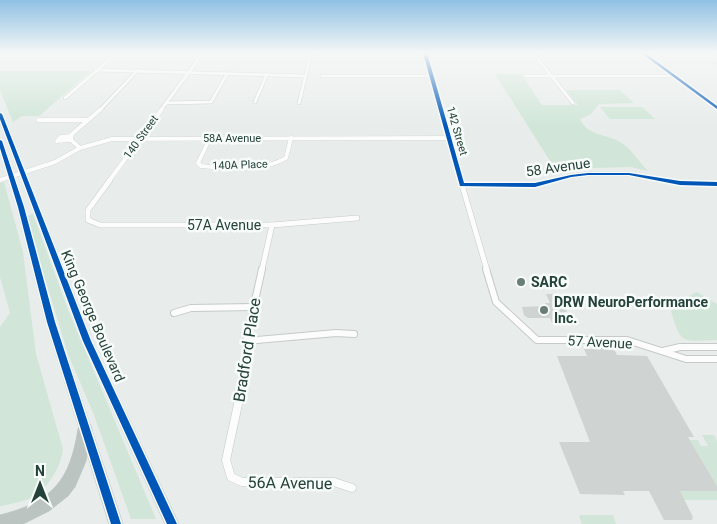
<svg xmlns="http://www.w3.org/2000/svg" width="717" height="524" font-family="Roboto,sans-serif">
<rect width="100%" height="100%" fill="#e8edeb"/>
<g fill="#d1e6d8">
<path d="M0,71H91L39,116H22L13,122L0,90Z"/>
<path d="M495,74H521L542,105H578L566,90H620L634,103L599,104L591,114L580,119C587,137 611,134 623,144C633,151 640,163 648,171L630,167L555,169Z"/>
<path d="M600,107H642L655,119H610Z"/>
<path d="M4,182L23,252L36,354L63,449C61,468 47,490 29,499C21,502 10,504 2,506H0V327L10,313L0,277V183Z"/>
<path d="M33,214L67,307L156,519H131L94,415L68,354L26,216Z"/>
<path d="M697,292L717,304V340C683,341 681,346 671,311L683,299Z"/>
<path d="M702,435H714L717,441V486L690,440H698L701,446H708Z"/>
<path d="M677,491H717V500H684Z"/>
<path d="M581,515H613L616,524H582L579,516Z"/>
</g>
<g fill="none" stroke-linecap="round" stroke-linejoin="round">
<path stroke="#a9d4db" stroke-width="1" d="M714,63L717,64"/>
</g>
<g fill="#cfd4d2">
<path d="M546,294H559L567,312H564L566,323H552L550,318H528L524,315L522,307L546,306L545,303H550Z"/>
<path d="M591,345H603L605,349H614L617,355L647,356L694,437H688L717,486V491H680L693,517L692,520H664L649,491H623L625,495L580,494L559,442H590L557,356H587L584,349H593Z"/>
</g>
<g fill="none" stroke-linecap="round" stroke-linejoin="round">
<defs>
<g id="street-far4">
<path d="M533,53L573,103"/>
<path d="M96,70L305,76"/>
<path d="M322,76H431"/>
<path d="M525,76H674"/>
<path d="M65,98L117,53"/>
<path d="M255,102L267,74"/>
<path d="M166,103L211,102L227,74"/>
<path d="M299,103L311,53"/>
<path d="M100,110L138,70"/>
<path d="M161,110L203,53"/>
</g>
<g id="street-far3">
<path d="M38,120H88"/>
<path d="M71,136L61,137L57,141L71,140"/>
<path d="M210,138L198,163L201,166C227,169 262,172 286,158L291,138"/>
<path d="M80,148L71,140L72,134L101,109"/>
<path d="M0,180L55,162L80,148L112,139L449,138"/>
<path d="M109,181L162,109"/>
</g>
<g id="street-far2">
<path d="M110,180L88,210V220L100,225H272L357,218"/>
<path d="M462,185L487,270"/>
<path d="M262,270L272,225"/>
</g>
<g id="street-far1">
<path d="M486,269L496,302L537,340H627L686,359H717"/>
<path d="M174,313L191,308L253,307"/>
<path d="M246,341L336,333L354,334"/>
<path d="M663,351L680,347H717"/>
<path d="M243,383L246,368V341L262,269"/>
</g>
<path id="street" d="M243,381L226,460L231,477L242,482H334L352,488"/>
<g id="secondary">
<path d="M423,53H427L465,183H535L571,174L588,172H629L680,181L717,182V186L680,185L629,176H588L571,178L535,187L460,186Z"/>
<path d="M641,53H645L717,106V109Z"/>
</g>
<g id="primary">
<path d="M0,112L3,114L92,341L179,524H165L82,341L0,122Z"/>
<path d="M0,139L3,141L25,207L56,322L123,524H109L46,322L17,207L0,151Z"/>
</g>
<path id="highway" d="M85,422L90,424L92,429L86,461L75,487L68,496L49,511L23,524H0V515C52,502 70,481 78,429L80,424Z"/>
</defs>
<use href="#street-far4" stroke="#c5cac8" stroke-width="4"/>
<use href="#street-far3" stroke="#c5cac8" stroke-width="4.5"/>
<use href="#street-far2" stroke="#c5cac8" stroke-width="6"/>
<use href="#street-far1" stroke="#c5cac8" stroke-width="8"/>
<use href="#street" stroke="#c5cac8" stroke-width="9"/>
<use href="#secondary" stroke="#c3cbc8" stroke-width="1"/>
<use href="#primary" stroke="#c3ccc9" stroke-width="1"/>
<use href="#highway" stroke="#c3ccc9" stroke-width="1"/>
<use href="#street-far4" stroke="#fcfcfc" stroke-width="3"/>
<use href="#street-far3" stroke="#fcfcfc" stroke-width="4"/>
<use href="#street-far2" stroke="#fcfcfc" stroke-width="5"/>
<use href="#street-far1" stroke="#fcfcfc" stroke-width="6"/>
<use href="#street" stroke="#fcfcfc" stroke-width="8"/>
<use href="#secondary" fill="#fcfcfc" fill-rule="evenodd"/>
<use href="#primary" fill="#cfd7d5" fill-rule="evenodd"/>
<use href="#highway" fill="#bcc4c2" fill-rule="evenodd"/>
<defs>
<g id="cycleway">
<path d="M423,53H427L464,183H535L571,175L588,173H629L680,181L717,182V186L680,185L629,175H588L571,177L535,187L460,186Z"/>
<path d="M641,53H645L717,106V109Z"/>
<path d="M0,113L2,114L91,341L177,524H167L83,341L0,119Z"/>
<path d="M0,140L2,141L24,207L55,322L121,524H111L47,322L18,207L0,148Z"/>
</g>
</defs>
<use href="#cycleway" stroke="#f7fbf9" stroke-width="3"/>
<use href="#cycleway" fill="#0057b8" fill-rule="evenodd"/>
</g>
<linearGradient id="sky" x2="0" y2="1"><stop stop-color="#8fc1e3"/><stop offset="0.42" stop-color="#f5f7f6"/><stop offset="1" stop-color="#f5f7f6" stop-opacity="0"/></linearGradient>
<rect width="717" height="126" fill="url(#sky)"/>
<g fill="#697e78" stroke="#f7fbf9" stroke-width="2">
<circle cx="521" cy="282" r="5"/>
<circle cx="544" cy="310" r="5"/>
</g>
<g text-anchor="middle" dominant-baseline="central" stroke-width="5" stroke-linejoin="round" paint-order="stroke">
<g font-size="11" fill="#24423a" stroke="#f7fbf9">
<text transform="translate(457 131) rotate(74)">142 Street</text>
<text transform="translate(141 137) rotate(-54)">140 Street</text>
<text x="232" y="138">58A Avenue</text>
<text transform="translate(240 165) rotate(-2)">140A Place</text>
</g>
<g font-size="14" fill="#24423a" stroke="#f7fbf9">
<text transform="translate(558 167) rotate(-8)">58 Avenue</text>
<text x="224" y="225">57A Avenue</text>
<text transform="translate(93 316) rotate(67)">King George Boulevard</text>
<text transform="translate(600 342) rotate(3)">57 Avenue</text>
</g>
<g font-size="14" font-weight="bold" fill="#24423a" stroke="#f7fbf9" text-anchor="start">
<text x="531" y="282">SARC</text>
<text x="554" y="302">DRW NeuroPerformance<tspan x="554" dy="16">Inc.</tspan></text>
</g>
<g font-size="16" fill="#24423a" stroke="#f7fbf9">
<text transform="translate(247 350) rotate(-81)">Bradford Place</text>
<text transform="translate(290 483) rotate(1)">56A Avenue</text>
</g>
</g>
<g transform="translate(40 484)" stroke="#f7fbf9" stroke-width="4" paint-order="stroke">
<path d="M0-4L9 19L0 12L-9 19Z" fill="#24423a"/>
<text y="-8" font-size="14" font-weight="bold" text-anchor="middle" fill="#24423a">N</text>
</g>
</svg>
